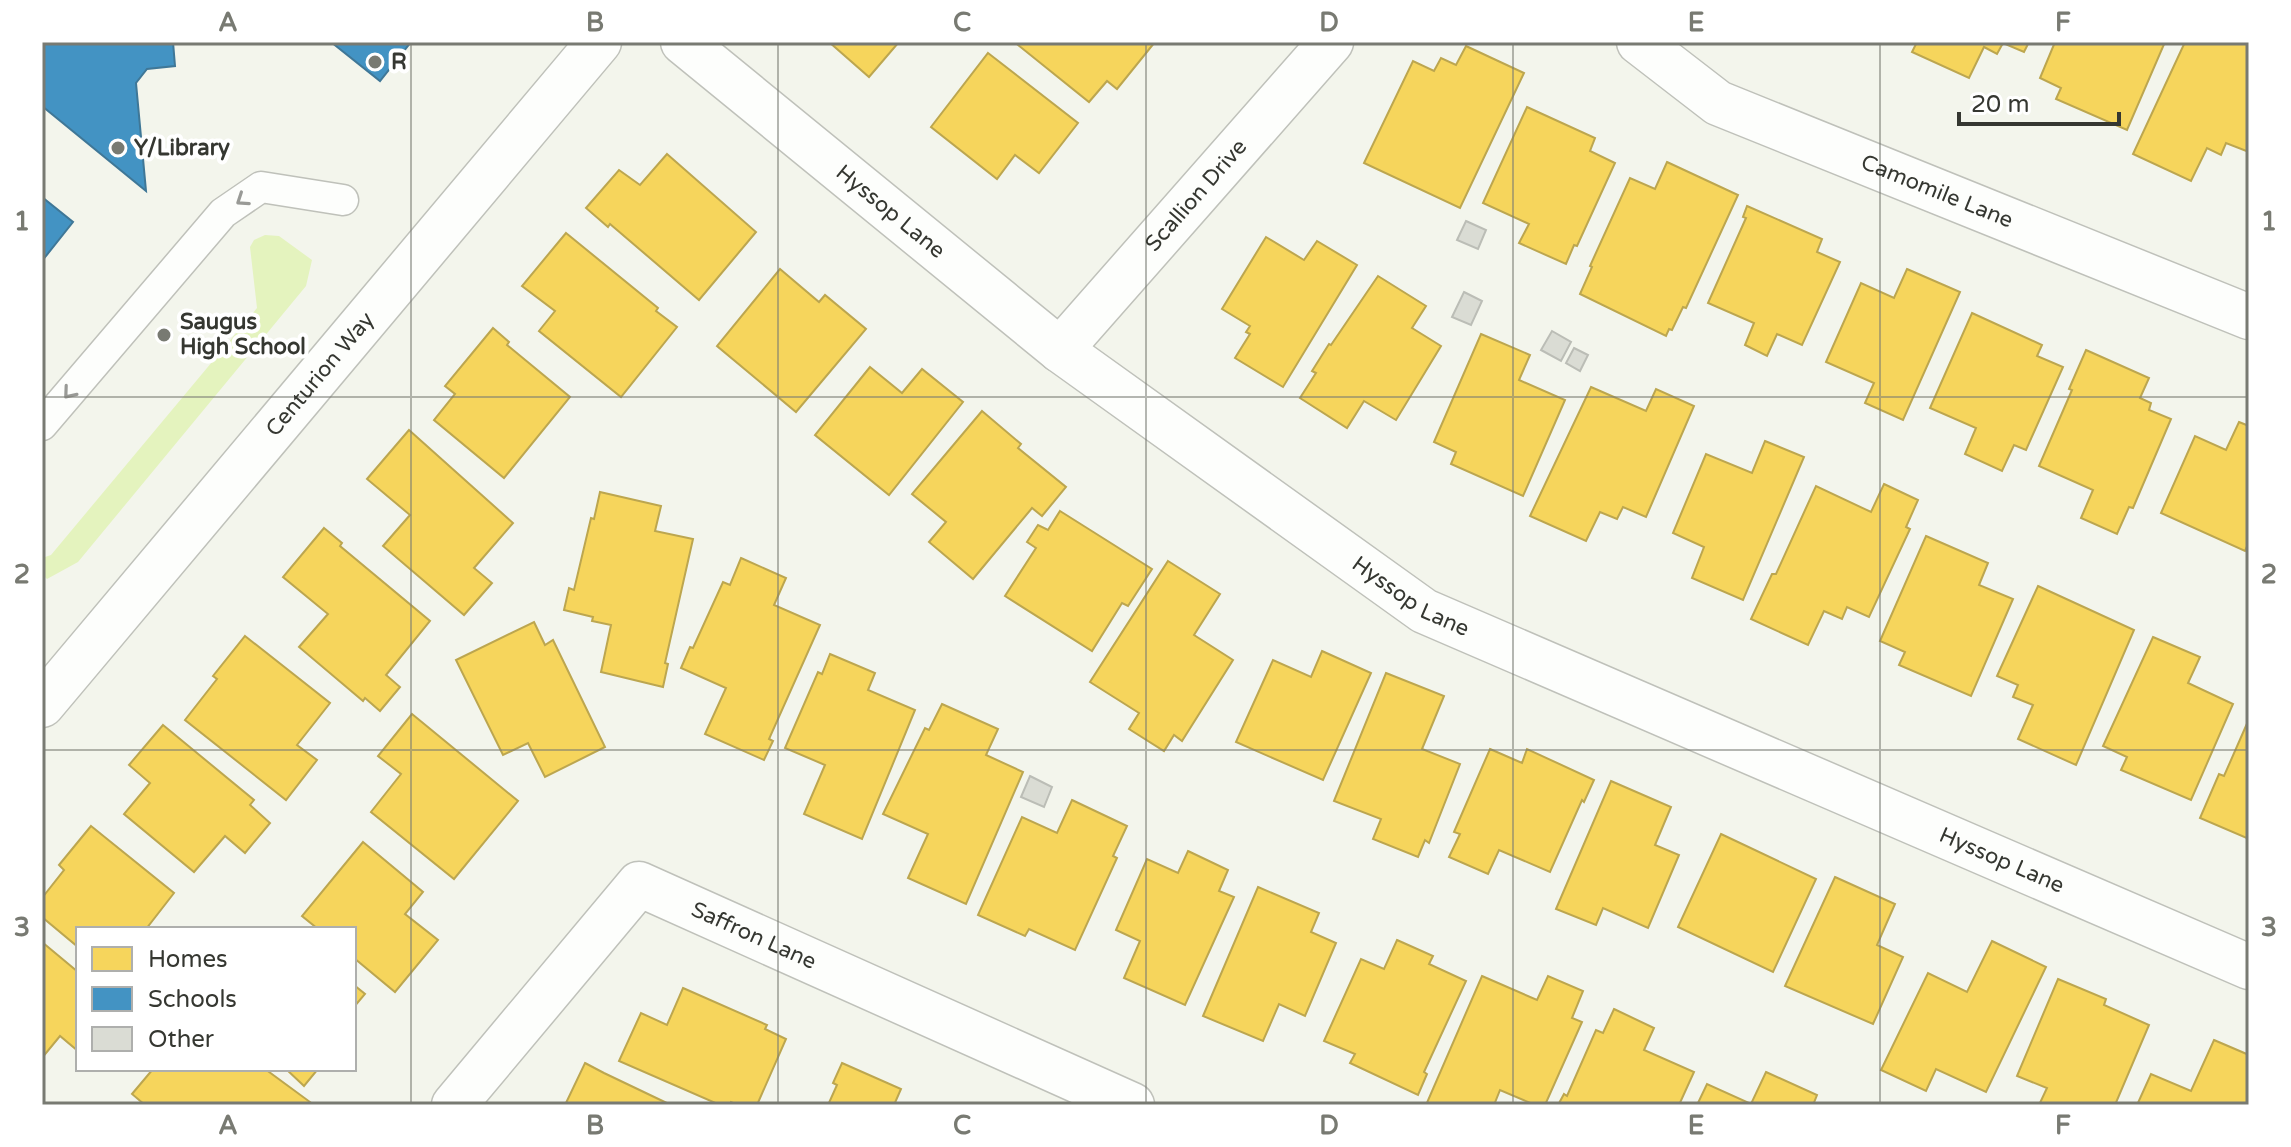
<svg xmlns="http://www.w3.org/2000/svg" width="2291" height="1147" font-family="'Varela Round',sans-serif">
<rect width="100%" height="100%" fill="#f3f5ec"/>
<path fill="#e4f3be" d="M265,235L279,236L312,260L306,286L78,562L47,579L42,574V558L51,555L257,308L250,247L254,240Z"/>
<g fill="#f6d55c" stroke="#bca64f" stroke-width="2">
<path d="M829,42H899L869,77Z"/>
<path d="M1021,42H1155L1117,89L1107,81L1089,102L1018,45Z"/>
<path d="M1917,42H2029L2024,52L2003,43L1997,54L1984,47L1969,78L1912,52Z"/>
<path d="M2055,42H2165L2127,130L2056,99L2061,88L2040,78Z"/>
<path d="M2185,42H2249V152L2226,143L2221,155L2207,148L2191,181L2133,154Z"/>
<path d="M1466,46L1524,73L1460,208L1364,163L1413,61L1434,71L1441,58L1456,65Z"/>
<path d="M988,53L1078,123L1039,173L1015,155L997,179L931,127Z"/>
<path d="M1527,107L1595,138L1590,151L1615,163L1577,246L1574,245L1566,264L1519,243L1529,224L1483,203Z"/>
<path d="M667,154L756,232L699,300L610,224L608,227L586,208L619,170L640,185Z"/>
<path d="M1667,162L1738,195L1686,308L1683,307L1672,330L1669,329L1666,336L1580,294L1592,267L1590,266L1630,178L1655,189Z"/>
<path d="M1747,206L1822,239L1817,252L1840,262L1802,345L1777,334L1767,356L1745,345L1754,323L1708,303L1746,218L1743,217Z"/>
<path d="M566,233L658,308L656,311L677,327L621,397L539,331L555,311L522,286Z"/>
<path d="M1266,237L1304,260L1317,241L1357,265L1283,387L1235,358L1250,334L1246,332L1250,326L1222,309Z"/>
<path d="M780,269L819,302L825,295L866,329L796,412L717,346Z"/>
<path d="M1907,269L1960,292L1903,420L1865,403L1874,383L1826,362L1861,283L1894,298Z"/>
<path d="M1378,276L1426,306L1412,328L1441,346L1396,420L1364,401L1347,428L1300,398L1316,373L1312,371L1329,344L1331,345Z"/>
<path d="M1972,313L2042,345L2037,356L2063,367L2026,450L2014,445L2002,471L1965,454L1976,428L1930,408Z"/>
<path d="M493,328L509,342L507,345L570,397L504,478L434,420L455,394L445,386Z"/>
<path d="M1481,334L1530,355L1519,380L1565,400L1523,496L1451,464L1456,452L1434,442Z"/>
<path d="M2086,350L2149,378L2140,398L2151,403L2149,410L2171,419L2133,508L2129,507L2117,534L2081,518L2093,490L2039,466L2072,390L2069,389Z"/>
<path d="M870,367L902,393L922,369L963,402L889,495L815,435Z"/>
<path d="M1591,387L1646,411L1656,389L1694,406L1646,517L1623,507L1617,519L1600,512L1586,541L1530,516Z"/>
<path d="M982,411L1021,444L1018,448L1066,487L1042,516L1032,508L973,579L929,542L946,522L912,494Z"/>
<path d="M2239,422L2249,426V542L2245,551L2161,513L2195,436L2226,450Z"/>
<path d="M409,430L513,523L474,568L492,583L464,615L383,546L410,515L367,479Z"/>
<path d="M1765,441L1804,457L1743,600L1692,578L1704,547L1673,533L1706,454L1752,473Z"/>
<path d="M1884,484L1918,500L1906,527L1910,529L1869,617L1847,607L1842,619L1824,611L1808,645L1751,619L1772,574H1776L1816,486L1871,512Z"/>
<path d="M600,492L661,506L655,531L693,539L665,663L668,664L663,687L601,672L611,625L592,621L593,617L564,610L569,588L574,590L591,518L594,519Z"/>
<path d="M1060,511L1152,569L1128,606L1122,603L1092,651L1005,596L1036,548L1027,542L1038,525L1048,530Z"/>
<path d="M324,528L342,543L340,546L430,621L386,675L400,687L380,711L365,698L363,701L299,647L328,614L283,577Z"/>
<path d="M1926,536L1988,563L1979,585L2013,599L1971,696L1899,665L1905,652L1880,641Z"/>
<path d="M741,558L786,578L774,605L820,625L769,739L773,741L764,760L705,734L726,688L681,668L690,647L693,648L723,582L730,585Z"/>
<path d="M1168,561L1220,594L1194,635L1233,660L1182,741L1174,735L1164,751L1129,729L1139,713L1090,682Z"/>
<path d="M2038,586L2134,630L2076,765L2018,739L2033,705L2013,697L2018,685L1997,676Z"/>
<path d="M534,622L545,645L553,640L605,747L545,777L528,743L503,755L456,660Z"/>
<path d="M245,636L330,703L297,745L317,760L286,800L185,720L217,679L213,676Z"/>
<path d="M2153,637L2200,657L2188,683L2233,704L2191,800L2121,770L2127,757L2103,746Z"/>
<path d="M1322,651L1371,673L1323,780L1236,742L1273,660L1311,677Z"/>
<path d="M830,654L875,673L868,690L915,710L862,839L804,814L825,765L785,748L818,672L822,674Z"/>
<path d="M1386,673L1444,696L1422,749L1460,764L1429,843L1425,840L1418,857L1373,839L1381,819L1334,801Z"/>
<path d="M942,704L998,729L986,755L1023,772L966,904L908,878L928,834L883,814L925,728L929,730Z"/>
<path d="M412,714L518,801L454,879L371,812L401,774L378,756Z"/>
<path d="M2249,719V839L2200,818L2219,774L2224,776Z"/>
<path d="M163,725L254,800L250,805L270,823L245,853L225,836L194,872L124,814L150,783L129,765Z"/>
<path d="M1490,749L1522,763L1527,749L1594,780L1584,802L1582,800L1550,872L1499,850L1488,874L1449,857L1460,834L1454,832Z"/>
<path d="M1611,781L1671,807L1655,845L1679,855L1648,928L1603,908L1596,925L1556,909Z"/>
<path d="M1072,800L1127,826L1113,856L1117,858L1075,950L1029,929L1025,936L978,915L1022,817L1057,833Z"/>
<path d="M91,826L174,893L146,929H78V947L42,917V898L64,870L59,865Z"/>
<path d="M1721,834L1816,879L1773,972L1678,927Z"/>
<path d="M363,842L423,892L405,914L438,940L395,992L354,958V929H318L302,916Z"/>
<path d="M1188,851L1228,870L1219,891L1234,897L1185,1005L1124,978L1140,941L1116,930L1147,859L1178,873Z"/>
<path d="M1835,877L1895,904L1877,945L1903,957L1873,1024L1785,986Z"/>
<path d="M1258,887L1319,913L1311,932L1336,943L1305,1016L1279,1004L1263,1041L1203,1016Z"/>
<path d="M1397,940L1433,956L1429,964L1466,981L1424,1072L1427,1074L1418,1095L1350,1063L1355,1054L1324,1041L1361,959L1384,969Z"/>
<path d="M1992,941L2046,967L1986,1092L1936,1069L1926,1091L1881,1070L1928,973L1967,992Z"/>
<path d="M42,942L78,972V1051L60,1036L42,1058Z"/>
<path d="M1482,976L1537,1000L1548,976L1583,991L1572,1018L1582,1022L1545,1105H1535L1500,1090L1494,1105H1426Z"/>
<path d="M2058,979L2106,999L2104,1005L2149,1025L2115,1105H2039L2047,1088L2017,1076Z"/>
<path d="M354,985L365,994L354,1007Z"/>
<path d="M683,988L767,1025L765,1029L786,1039L757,1105H738L731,1102L730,1105H720L619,1061L641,1013L667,1025Z"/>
<path d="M1614,1009L1654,1028L1644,1050L1694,1072L1679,1105H1558L1564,1094L1567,1096L1596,1030L1603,1033Z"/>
<path d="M2214,1040L2249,1055V1105H2137L2151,1074L2191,1091Z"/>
<path d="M585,1063L604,1073L671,1105H565Z"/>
<path d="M842,1063L901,1089L894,1105H828L837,1085L833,1083Z"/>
<path d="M153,1069H265L310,1102L307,1105H145L132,1094Z"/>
<path d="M286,1069H318L304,1086Z"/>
<path d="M1766,1072L1817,1095L1813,1105H1697L1707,1084L1751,1104Z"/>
</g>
<g fill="#4393c3" stroke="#3f7797" stroke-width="2">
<path d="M42,42H173L175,66L147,69L136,83L146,191L42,106Z"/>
<path d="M331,42H411L380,81Z"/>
<path d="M42,197L73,222L42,261Z"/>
</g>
<g fill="#dadcd4" stroke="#bbbdb6" stroke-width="2">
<path d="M1466,221L1486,230L1478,249L1457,240Z"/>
<path d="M1464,292L1482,301L1471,325L1452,317Z"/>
<path d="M1552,331L1571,342L1561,361L1541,350Z"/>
<path d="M1574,348L1588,355L1580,371L1566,363Z"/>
<path d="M1030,776L1052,787L1044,807L1021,797Z"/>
</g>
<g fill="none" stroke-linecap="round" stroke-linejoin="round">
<defs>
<path id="service" d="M42,425L223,213L261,187L343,200"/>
<g id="minor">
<path id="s1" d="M683,42L1060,350L1424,611L2249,967"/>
<path id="s2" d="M1639,42L1718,103L2249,317"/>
<path id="s3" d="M1060,350L1331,42"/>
<path id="s4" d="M454,1105L639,884L1132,1105"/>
</g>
<g id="tertiary">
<path id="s5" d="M42,705L599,42"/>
</g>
</defs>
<use href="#service" stroke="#bfc1ba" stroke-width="33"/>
<use href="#minor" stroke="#bfc1ba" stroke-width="47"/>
<use href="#tertiary" stroke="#bfc1ba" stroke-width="47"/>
<use href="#service" stroke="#fdfefc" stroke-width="30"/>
<use href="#minor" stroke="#fdfefc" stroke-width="44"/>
<use href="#tertiary" stroke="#fdfefc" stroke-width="44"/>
</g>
<defs><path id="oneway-chevron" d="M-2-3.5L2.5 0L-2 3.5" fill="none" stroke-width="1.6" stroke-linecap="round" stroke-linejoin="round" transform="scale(2)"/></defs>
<g stroke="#999a96">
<use href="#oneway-chevron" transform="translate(242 200) rotate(146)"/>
<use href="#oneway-chevron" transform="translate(69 393) rotate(130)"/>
</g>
<path fill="none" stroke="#787a72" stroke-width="2" stroke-opacity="0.55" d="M411,42V1105M778,42V1105M1146,42V1105M1513,42V1105M1880,42V1105M42,397H2249M42,750H2249"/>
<g fill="#787a72" stroke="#fff" stroke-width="3">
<circle cx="375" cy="62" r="8"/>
<circle cx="118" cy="148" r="8"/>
<circle cx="164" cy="335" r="8"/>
</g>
<g text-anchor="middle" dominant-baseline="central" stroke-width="8" stroke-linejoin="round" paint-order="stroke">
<g font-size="22" font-weight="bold" fill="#353731" stroke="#fff" text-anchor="start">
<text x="391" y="62">R</text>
<text x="134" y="148">Y/Library</text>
<text x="180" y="322">Saugus<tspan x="180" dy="25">High School</tspan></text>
</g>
<g font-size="22" fill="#353731" stroke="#fff">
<text stroke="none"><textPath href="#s2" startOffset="336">Camomile Lane</textPath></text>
<text stroke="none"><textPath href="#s3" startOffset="206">Scallion Drive</textPath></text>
<text stroke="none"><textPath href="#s1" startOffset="268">Hyssop Lane</textPath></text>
<text stroke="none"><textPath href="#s5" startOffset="432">Centurion Way</textPath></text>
<text stroke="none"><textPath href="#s1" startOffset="916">Hyssop Lane</textPath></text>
<text stroke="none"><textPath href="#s1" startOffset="1564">Hyssop Lane</textPath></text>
<text stroke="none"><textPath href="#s4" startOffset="414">Saffron Lane</textPath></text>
</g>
</g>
<rect width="2291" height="1147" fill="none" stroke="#ffffff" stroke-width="88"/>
<rect x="76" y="927" width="280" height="144" fill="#ffffff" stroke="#aeafad" stroke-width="2"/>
<rect x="92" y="947" width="40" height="24" fill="#f6d55c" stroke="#aeafad" stroke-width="2"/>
<text x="148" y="967" font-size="24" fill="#353731">Homes</text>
<rect x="92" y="987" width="40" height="24" fill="#4393c3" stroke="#aeafad" stroke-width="2"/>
<text x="148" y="1007" font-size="24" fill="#353731">Schools</text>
<rect x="92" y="1027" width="40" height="24" fill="#dadcd4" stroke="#aeafad" stroke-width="2"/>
<text x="148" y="1047" font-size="24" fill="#353731">Other</text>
<path d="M1959 112v12h160v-12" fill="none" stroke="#353731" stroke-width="4"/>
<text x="1971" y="112" font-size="24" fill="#353731" stroke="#ffffff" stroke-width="6" paint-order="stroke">20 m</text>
<rect x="44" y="44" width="2203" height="1059" fill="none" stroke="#787a72" stroke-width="3"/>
<g font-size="26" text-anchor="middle" font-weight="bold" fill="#787a72">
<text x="228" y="31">A</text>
<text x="595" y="31">B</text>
<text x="962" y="31">C</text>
<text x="1329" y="31">D</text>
<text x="1696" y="31">E</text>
<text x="2063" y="31">F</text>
<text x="22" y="230">1</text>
<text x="2269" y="230">1</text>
<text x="22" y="583">2</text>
<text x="2269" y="583">2</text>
<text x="22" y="936">3</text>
<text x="2269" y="936">3</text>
<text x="228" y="1134">A</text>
<text x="595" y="1134">B</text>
<text x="962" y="1134">C</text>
<text x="1329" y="1134">D</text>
<text x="1696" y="1134">E</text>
<text x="2063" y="1134">F</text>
</g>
</svg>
